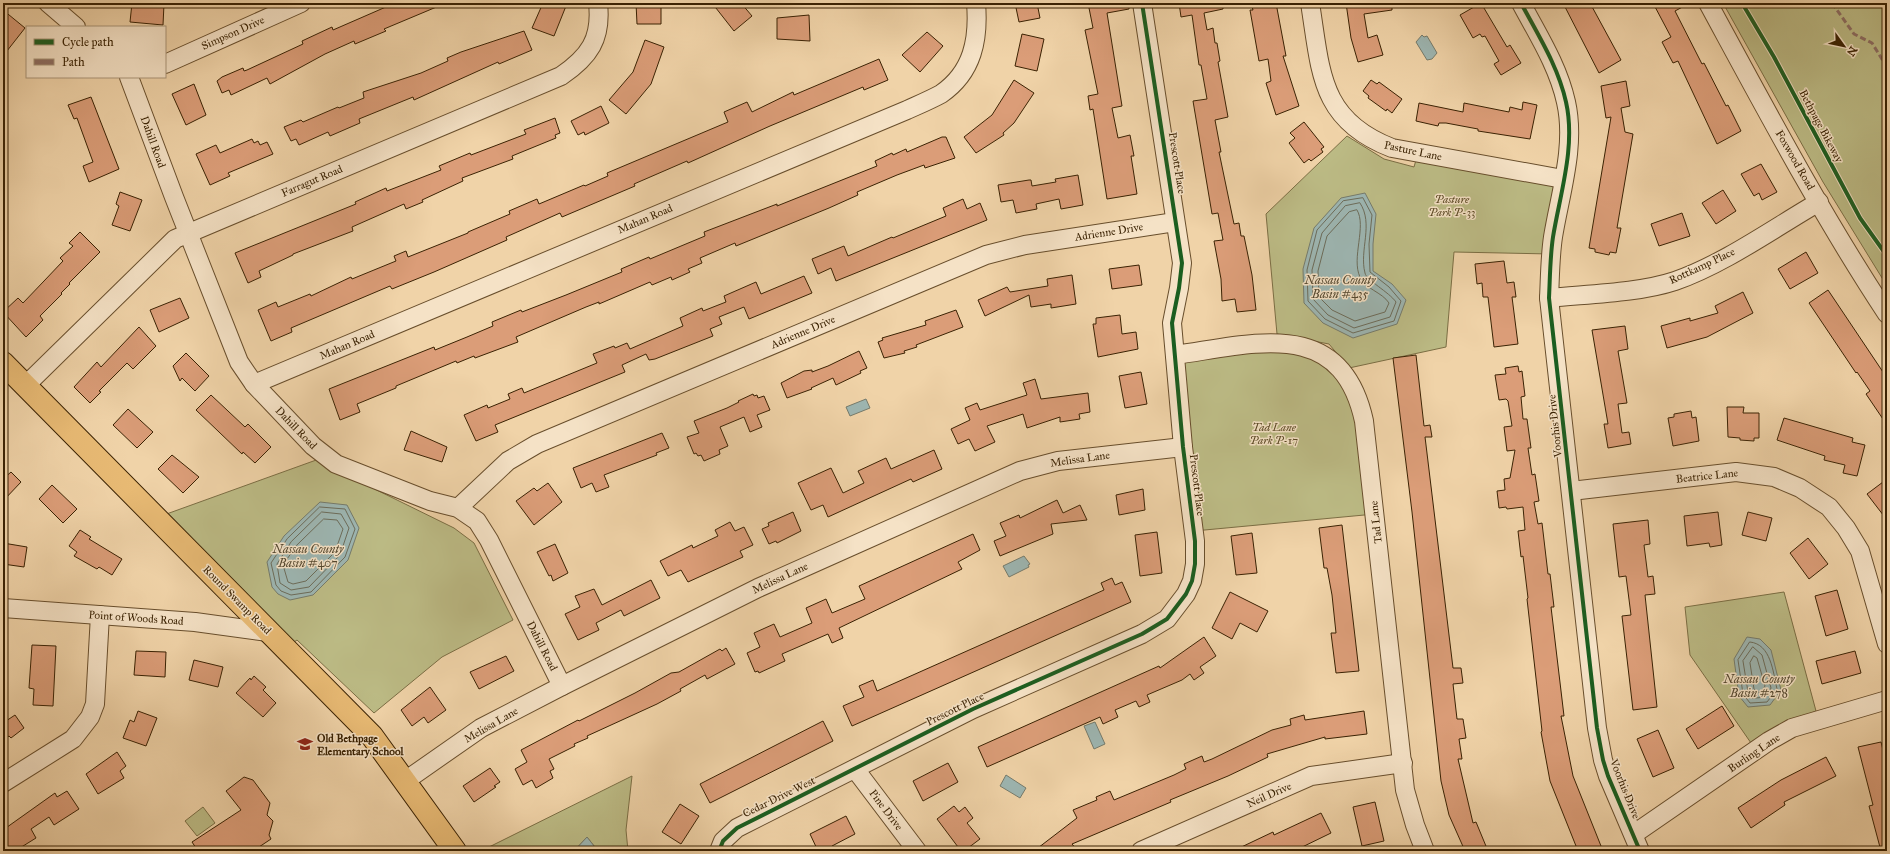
<svg xmlns="http://www.w3.org/2000/svg" width="1890" height="854" font-family="'IM FELL Great Primer',serif">
<rect width="100%" height="100%" fill="#f0d3a8"/>
<filter id="stains"><feTurbulence type="fractalNoise" baseFrequency=".005" numOctaves="4"/><feColorMatrix values="0 0 0 0 .2 0 0 0 0 .09 0 0 0 0 .02 0 0 0 .5 -.17"/></filter>
<radialGradient id="worn" r=".72"><stop offset=".6" stop-color="#630" stop-opacity="0"/><stop offset="1" stop-color="#630" stop-opacity=".3"/></radialGradient>
<g fill="#bcbb85" stroke="#7b6e44">
<path d="M1723,3H1887V286L1823,182Z"/>
<path d="M1347,136L1384,159L1414,167L1418,153L1563,179L1551,254L1454,252L1446,347L1349,368L1329,344L1277,334L1266,214Z"/>
<path d="M1296,344L1353,388L1375,514L1194,531L1175,355Z"/>
<path d="M319,459L336,470L454,528L474,543L513,620L442,657L374,713L297,640L290,645L161,516Z"/>
<path d="M1784,592L1816,711L1751,743L1690,655L1685,607Z"/>
<path d="M632,776L626,830L628,851H598L587,837L574,851H481Z"/>
<path d="M203,807L215,823L197,836L185,821Z"/>
</g>
<g fill="#9db6b2" stroke="#757b6c">
<path d="M1422,35L1424,37L1427,36L1437,53L1432,59L1427,60L1416,42Z"/>
<path d="M1365,193L1376,214L1373,244V271L1392,284L1406,300L1397,324L1353,338L1323,323L1304,303L1303,269L1314,228L1341,198Z"/>
<path d="M866,399L870,408L850,416L846,407Z"/>
<path d="M320,502L347,505L359,528L348,560L313,595L290,600L278,594L272,587L267,562L284,536Z"/>
<path d="M1024,556L1030,564L1028,565L1029,567L1009,577L1003,566Z"/>
<path d="M1747,637L1760,639L1771,650L1781,690L1770,705L1748,707L1739,696L1734,659Z"/>
<path d="M1095,722L1105,744L1094,749L1084,726Z"/>
<path d="M1006,775L1026,788L1020,798L1000,786Z"/>
<path d="M587,837L598,851H574Z"/>
</g>
<g fill="none" stroke-linecap="round" stroke-linejoin="round">
<g stroke="#6c6c5a" stroke-width="1">
<path d="M1363,198L1372,215L1369,244L1370,272L1389,287L1401,301L1394,321L1353,333L1325,319L1308,301L1307,270L1317,230L1343,201Z"/>
<path d="M1360,203C1374,224 1359,250 1365,273C1366,280 1389,292 1396,302L1390,317L1354,328L1328,315L1313,299L1312,270L1322,233L1345,206Z"/>
<path d="M1357,210C1367,226 1351,258 1360,277C1365,289 1382,292 1389,303L1385,312L1355,321L1332,310L1319,297L1318,271L1327,236L1349,212Z"/>
<path d="M320,507L345,509L355,529L345,557L311,592L291,595L281,591L276,585L271,563L287,539Z"/>
<path d="M322,512L341,514L349,528L340,555L309,587L291,590L280,583L277,564L291,542Z"/>
<path d="M324,519L337,520L343,529L335,552L306,581L293,584L288,582L283,565L296,546Z"/>
<path d="M1750,642C1771,644 1773,672 1777,689L1767,702L1750,703L1743,694L1738,660Z"/>
<path d="M1753,647L1762,655L1771,688C1767,697 1763,698 1752,698L1748,692L1743,661Z"/>
<path d="M1754,656L1757,658L1765,686L1761,692H1756L1754,689L1750,663Z"/>
</g>
</g>
<g fill="#db9d78" stroke="#3a2203">
<path d="M132,3L164,4L163,25L130,22Z"/>
<path d="M395,3H446L384,29L386,31L355,44L354,41L325,54L270,84L267,78L231,95L229,90L222,93L217,81L222,77L243,68L244,71L247,70L303,44L302,41L332,27L333,30Z"/>
<path d="M543,3H559L566,6L554,36L532,28Z"/>
<path d="M636,3H658V7H661V24H637Z"/>
<path d="M712,3H741L752,16L734,31Z"/>
<path d="M1015,3H1037L1040,18L1019,22Z"/>
<path d="M1088,3H1129V9L1107,13L1122,106L1112,108L1118,138L1130,135L1134,156H1131L1137,194L1107,199L1093,109L1090,110L1088,96L1098,94L1085,30L1093,28Z"/>
<path d="M1179,3H1223V9L1204,13L1207,30L1213,28L1215,43H1217L1220,61L1218,62L1228,117L1215,120L1221,152H1219L1234,224L1239,223L1241,236H1244L1252,275L1256,310L1237,312L1235,299L1222,301L1221,279L1214,241L1223,240L1218,213L1212,214L1193,101L1207,99L1201,65H1199L1192,15L1181,17Z"/>
<path d="M1251,3H1276L1286,56H1283L1299,106L1276,115L1266,83L1271,81L1268,59L1259,61L1250,10H1253Z"/>
<path d="M1346,3H1392V10L1364,14L1368,38L1377,35L1383,55L1358,62L1351,38Z"/>
<path d="M1481,3L1507,47L1510,45L1521,63L1501,75L1494,64L1499,61L1485,36L1482,37L1480,34L1473,38L1460,15Z"/>
<path d="M1563,3H1590L1621,60L1599,73Z"/>
<path d="M1653,3H1690L1675,11L1702,64L1704,63L1726,106L1728,105L1741,131L1717,144L1678,61L1673,63L1662,42L1671,37Z"/>
<path d="M3,10L25,28L3,56Z"/>
<path d="M809,15L810,41L777,39V18Z"/>
<path d="M524,31L532,50L499,64L498,62L414,100L413,97L359,119L360,123L330,136L328,132L299,145L296,139L291,141L284,127L301,120L303,122L338,107L339,108L364,98L363,92L421,73L448,61L447,58L461,52Z"/>
<path d="M927,32L943,46L920,72L902,55Z"/>
<path d="M1022,34L1044,39L1037,71L1015,66Z"/>
<path d="M645,40L664,47L651,84L626,114L609,100L633,72Z"/>
<path d="M879,59L888,80L864,90L863,87L770,126L688,163L687,161L634,184L635,186L562,217L560,213L506,237L507,240L434,272L392,289L390,286L291,328L292,332L271,341L258,310L276,302L278,307L310,294L311,296L351,277L352,279L396,261L394,256L406,251L408,257L468,233V232L510,214L509,211L537,199L539,204L584,185L585,186L608,176L607,173L728,122L724,112L747,102L752,112L793,92L794,95Z"/>
<path d="M1014,80L1034,93L1014,123L1003,133L1004,135L976,153L964,137L992,115Z"/>
<path d="M1371,80L1377,84L1379,82L1402,99L1392,113L1387,109L1386,111L1368,98L1369,96L1363,91Z"/>
<path d="M1626,81L1630,106L1621,108L1625,132L1633,134L1617,228H1621L1616,253L1610,252L1609,255L1595,252V249L1589,248L1611,117L1606,118L1601,86Z"/>
<path d="M194,84L206,115L186,125L172,94Z"/>
<path d="M91,97L119,169L89,182L83,166L93,162L77,118L74,119L68,105Z"/>
<path d="M1523,102L1537,105L1530,139L1478,131V129L1446,123H1439L1438,126L1416,121L1419,103L1463,112L1464,103L1509,112L1510,107L1522,110Z"/>
<path d="M601,106L609,123L585,135L584,132L578,135L571,121Z"/>
<path d="M555,118L560,133L555,135L556,138L512,156L513,159L462,178L463,181L422,200L423,202L406,209L404,204L352,227L353,231L293,254V255L259,271L261,277L248,283L235,253L356,204L355,202L386,188L387,191L441,170L439,166L470,153L471,155L526,134L524,130Z"/>
<path d="M1304,122L1324,147L1321,149L1323,152L1311,161L1309,159L1304,163L1289,143L1295,138L1290,133Z"/>
<path d="M942,137H946L955,158L925,168L924,165L897,175L857,192L858,195L829,208L736,246L735,243L700,258L702,263L688,269L690,272L672,280L671,277L652,285L650,282L599,304V302L586,307L516,337L518,342L475,358L474,356L457,363L456,361L396,386V388L357,404L360,412L340,420L329,389L434,347L435,350L467,337L493,326L492,322L521,310L522,312L566,295L622,272L621,269L649,257L650,259L705,236L704,232L777,204V206L877,166L875,161L892,153L893,155L906,149L907,152Z"/>
<path d="M252,139L254,143L258,141L260,145L267,142L273,154L228,173L230,176L210,185L196,154L216,145L220,153Z"/>
<path d="M1761,164L1777,192L1762,200L1759,193L1754,196L1741,174Z"/>
<path d="M1078,175L1083,205L1061,209L1059,199L1036,204L1037,209L1016,213L1013,200L1001,202L998,185L1029,180H1031L1032,186L1056,182L1055,179Z"/>
<path d="M1723,190L1736,211L1716,224L1702,203Z"/>
<path d="M120,192L142,200L130,231L112,225L119,206L116,204Z"/>
<path d="M963,199L967,209L980,203L987,220L836,281L831,268L818,274L812,259L844,246L848,256L892,237L893,238L946,216L943,208Z"/>
<path d="M1682,213L1690,236L1659,246L1651,224Z"/>
<path d="M80,232L100,252L69,283L70,284L61,293L62,294L40,316L43,320L26,337L3,312L18,298L23,303L44,281L63,261L60,258L73,246L69,243Z"/>
<path d="M1806,252L1818,273L1790,289L1778,269Z"/>
<path d="M1504,261L1507,283L1514,282L1516,297H1512L1518,344L1494,347L1488,297H1483L1482,283L1477,284L1475,264Z"/>
<path d="M1139,265L1142,285L1112,289L1109,269Z"/>
<path d="M1072,275L1076,304L1051,308V304L1031,307L1029,295L985,316L978,300L1007,287L1010,292L1048,286L1047,279Z"/>
<path d="M804,276L812,293L749,319L744,307L719,317L722,324L710,329L713,336L655,359L649,360L646,354L622,365L625,372L495,425L498,432L476,441L464,415L487,405L488,408L510,399L508,394L522,388L524,393L597,363L593,354L614,346L615,348L627,343L630,349L683,326L680,318L702,308L703,311L726,302L724,296L756,282L761,294Z"/>
<path d="M1828,290L1887,378V425L1866,394L1870,391L1857,372L1856,373L1809,303Z"/>
<path d="M1743,292L1753,313L1707,337L1667,348L1661,326L1690,318V321L1718,313L1715,306Z"/>
<path d="M180,298L189,318L159,332L150,310Z"/>
<path d="M956,310L963,327L916,345L917,347L904,351L905,353L884,358L878,342L883,340L882,338L926,325L925,321Z"/>
<path d="M1120,315L1122,334L1136,332L1138,349L1098,357L1093,324H1096V318Z"/>
<path d="M1625,326L1628,349L1618,351L1627,403L1618,404L1622,433L1629,432L1631,444L1608,448L1604,424H1608L1592,330Z"/>
<path d="M139,327L156,346L133,369L127,363L99,391L101,392L90,403L74,387L97,362L101,367Z"/>
<path d="M859,351L867,368L860,371L861,373L836,385L833,378L811,388L812,389L787,398L781,383L804,371L812,370V372L828,366Z"/>
<path d="M186,353L209,376L195,391L182,378L180,381L173,366Z"/>
<path d="M1416,355L1424,426L1430,425L1432,437H1425L1426,445L1453,668H1461L1463,683L1453,684L1457,719H1463L1466,738L1459,739L1462,759H1458L1473,823L1476,822L1488,851H1465L1449,815L1441,781L1412,512L1393,358Z"/>
<path d="M1518,366L1519,372L1522,371L1525,396L1521,397L1523,419H1527L1531,448H1528L1532,475L1535,474L1539,501L1534,502L1538,524L1542,523L1548,574H1550L1554,607H1551L1564,716H1561L1573,776L1603,851H1578L1550,781L1541,732L1542,731L1527,599L1528,598L1523,556L1521,557L1518,531L1525,530L1523,507L1507,509L1506,507L1499,508L1497,491L1505,490L1504,479L1510,478L1515,450L1507,451L1504,427L1512,426L1508,401L1506,399L1499,400L1495,375L1506,374L1505,368Z"/>
<path d="M1141,372L1147,404L1125,408L1119,376Z"/>
<path d="M1035,379L1041,399L1088,393L1090,412L1079,414L1080,419L1060,422V417L1027,428L1023,414L987,426L995,442L975,451L969,439L958,444L951,429L970,420L965,408L977,403L980,410L1027,395L1023,383Z"/>
<path d="M753,394L754,396L757,395L758,398L764,396L770,410L757,415L762,427L750,432L744,417L720,427L728,446L719,450L720,454L704,461L701,455L698,456L696,453L694,454L687,437L699,433L694,421L727,408L739,402L738,401Z"/>
<path d="M211,395L245,427L248,424L271,447L255,463L243,452L242,454L196,410Z"/>
<path d="M1727,407H1744L1743,413H1759V438H1754V441L1740,440V438L1728,437Z"/>
<path d="M128,409L153,432L137,448L113,425Z"/>
<path d="M1691,411L1692,418L1696,417L1699,441L1673,446L1668,418L1674,417V414Z"/>
<path d="M1784,418L1853,438L1852,442L1865,445L1857,476L1843,473L1845,465L1824,460L1825,456L1777,440Z"/>
<path d="M411,431L447,447L442,462L404,450Z"/>
<path d="M662,433L669,448L656,453L657,455L604,475L609,487L596,492L592,483L581,488L573,468Z"/>
<path d="M934,450L942,469L913,482L911,479L828,517L823,505L811,510L798,483L831,468L843,493L864,483L858,471L886,458L891,469Z"/>
<path d="M172,455L199,477L183,493L158,469Z"/>
<path d="M11,472L21,482L3,501V479Z"/>
<path d="M1887,479V520L1867,494Z"/>
<path d="M548,483L562,502L534,525L516,501L534,488L537,491Z"/>
<path d="M52,485L77,509L63,523L39,499Z"/>
<path d="M1143,489L1145,510L1119,515L1116,495Z"/>
<path d="M1057,500L1063,513L1080,505L1087,520L1051,524L1053,534L1000,556L994,541L1006,536L1000,523L1019,515L1020,518Z"/>
<path d="M793,512L801,531L777,543L776,541L769,544L762,529L769,526L768,523Z"/>
<path d="M1718,512L1722,545L1710,547L1709,543L1687,546L1684,516Z"/>
<path d="M1748,512L1772,518L1766,541L1742,535Z"/>
<path d="M1648,520L1650,544L1644,545L1648,577L1653,576L1655,594L1645,595L1657,707L1633,710L1622,616L1631,615L1626,576L1619,577L1613,524Z"/>
<path d="M730,522L735,531L744,527L753,545L740,551L743,557L688,582L681,570L668,576L660,561L692,545L693,548L718,536L715,530Z"/>
<path d="M1342,525L1359,671L1336,673L1331,633H1336L1332,595L1327,568H1324L1319,528Z"/>
<path d="M80,530L91,537L89,539L122,559L112,575L99,567L97,569L74,556L77,552L69,546Z"/>
<path d="M1157,532L1162,573L1140,576L1135,535Z"/>
<path d="M1252,533L1257,573L1236,575L1231,536Z"/>
<path d="M973,534L980,550L958,562L962,569L839,628L843,638L832,643L828,634L782,654L785,661L759,673L758,671L755,672L747,653L760,647L754,633L774,624L780,637L812,623L806,608L826,599L832,613L865,599L859,586Z"/>
<path d="M1808,538L1828,564L1809,579L1790,553Z"/>
<path d="M3,543L27,547L24,567L3,564Z"/>
<path d="M555,544L568,573L553,581L551,575L549,576L537,552Z"/>
<path d="M1112,578L1115,585L1122,582L1131,602L852,726L843,706L864,697L859,686L873,680L877,691L1104,590L1101,583Z"/>
<path d="M651,580L660,598L624,616L621,610L596,623L599,630L578,640L565,614L580,607L575,596L594,589L602,605Z"/>
<path d="M1837,590L1848,629L1826,636L1815,596Z"/>
<path d="M1230,592L1268,611L1257,632L1240,623L1232,639L1212,628Z"/>
<path d="M1204,637L1216,656L1200,667L1204,673L1194,680L1190,674L1182,680L1147,695L1150,702L1139,707L1136,701L1115,710L1118,717L1103,724L1100,717L987,767L978,747L1159,666L1160,668Z"/>
<path d="M32,645L56,646L53,706L33,705L34,689L29,688Z"/>
<path d="M726,648L735,664L707,679L705,675L680,689L681,691L657,704L587,736L588,738L574,744L575,746L549,759L554,769L550,771L553,778L536,788L532,780L523,785L515,769L527,762L521,750L578,720L579,721L635,693L671,673L679,672L720,649L722,651Z"/>
<path d="M136,651L166,652L165,677L134,675Z"/>
<path d="M1855,651L1861,673L1822,684L1816,661Z"/>
<path d="M506,656L514,671L479,689L470,672Z"/>
<path d="M194,660L223,667L218,687L189,680Z"/>
<path d="M254,676L266,687L263,690L276,703L263,717L236,693L250,678L251,680Z"/>
<path d="M430,687L446,710L428,723L424,717L412,726L401,710Z"/>
<path d="M1722,706L1734,726L1698,749L1686,729Z"/>
<path d="M138,711L157,718L146,746L123,738L130,720L134,722Z"/>
<path d="M1364,711L1367,734L1325,739V737L1267,754L1268,757L1228,776L1170,800L1171,802L1072,844L1078,851H1034L1077,818L1073,810L1097,800L1096,797L1110,791L1114,800L1174,775L1186,769L1184,764L1202,756L1204,762L1212,759L1272,730L1291,725L1290,719L1304,715L1305,720Z"/>
<path d="M15,715L24,728L11,738L9,736L3,740V723Z"/>
<path d="M823,721L833,741L710,803L700,784Z"/>
<path d="M1658,730L1674,768L1653,777L1637,739Z"/>
<path d="M1881,742L1887,766V851H1881L1869,806L1873,805L1858,747Z"/>
<path d="M117,752L126,766L120,771L124,778L98,794L86,774Z"/>
<path d="M1826,757L1836,776L1784,802L1785,805L1751,828L1738,808L1781,780Z"/>
<path d="M948,763L958,782L923,801L913,781Z"/>
<path d="M490,768L500,782L494,786L496,787L474,802L463,786Z"/>
<path d="M244,777L253,780L270,803L267,815L273,821L269,835L271,839L253,851H198L192,842L241,810L226,791Z"/>
<path d="M67,791L79,809L54,825L49,817L31,829L36,838L15,851H7L3,844V830L55,793L57,797Z"/>
<path d="M1375,802L1384,841L1362,846L1353,807Z"/>
<path d="M680,804L699,816L681,844L662,832Z"/>
<path d="M954,806L959,812L965,807L973,818L967,823L980,839L964,851H961L937,819Z"/>
<path d="M1321,813L1331,833L1294,851H1233L1273,832L1274,835Z"/>
<path d="M846,816L855,834L832,846L835,851H818L810,834Z"/>
</g>
<g fill="none" stroke-linecap="round" stroke-linejoin="round">
<defs>
<g id="minor">
<path d="M48,3L76,27"/>
<path d="M1310,3C1321,71 1319,120 1392,148L1563,179"/>
<path d="M1521,3C1538,35 1558,66 1566,102C1576,146 1560,194 1553,237C1550,257 1550,278 1549,298L1597,728L1603,760L1608,776L1640,851"/>
<path d="M1708,3C1765,108 1821,214 1887,314"/>
<path d="M165,64L301,3"/>
<path d="M129,77L174,197L239,362L254,384L313,446L336,464L430,501L458,508L477,521L489,540L562,686"/>
<path d="M1549,298C1588,294 1639,293 1675,281C1724,264 1774,228 1819,202"/>
<path d="M1175,355C1255,344 1341,316 1364,421L1405,790L1415,825L1425,851"/>
<path d="M254,384L907,110C918,105 930,100 941,94C973,72 979,39 976,3"/>
<path d="M25,386L175,239L561,76C589,57 602,39 598,3"/>
<path d="M1571,491L1736,472L1774,477L1800,488L1829,507L1846,528L1860,551L1887,644"/>
<path d="M458,508L508,461L537,444L986,255L1025,245L1175,222"/>
<path d="M3,608L195,622L268,632"/>
<path d="M855,769L917,851"/>
<path d="M405,781L481,728L562,686L758,588L1020,471L1058,461L1183,447"/>
<path d="M3,783L73,739L90,717L95,704L100,615"/>
<path d="M1634,834L1769,741L1792,728L1887,700"/>
<path d="M719,851L723,841L737,828L973,709L1142,634L1167,619L1186,594L1192,581L1195,564V541L1183,447L1172,323L1179,288L1182,263L1142,3"/>
<path d="M1141,851L1311,776L1403,763"/>
</g>
<path id="major" d="M3,363L372,736L455,851"/>
</defs>
<use href="#minor" stroke="#684e2c" stroke-width="20"/>
<use href="#major" stroke="#3a2203" stroke-width="24"/>
<use href="#minor" stroke="#f5e2c6" stroke-width="18"/>
<use href="#major" stroke="#e8ba74" stroke-width="22"/>
<g stroke="#8d6e63" stroke-width="3" stroke-dasharray="6 3" stroke-linecap="butt">
<path d="M1832,3L1854,34L1872,43L1885,64L1887,82"/>
<path d="M1886,3L1887,4"/>
<path d="M1887,100L1884,135L1887,141"/>
</g>
<defs>
<g id="cycleway">
<path d="M1521,3C1538,35 1558,66 1566,102C1576,146 1560,194 1553,237C1550,257 1550,278 1549,298L1597,728L1603,760L1608,776L1640,851"/>
<path d="M1742,3L1774,57L1860,218L1887,256"/>
<path d="M719,851L723,841L737,828L973,709L1142,634L1167,619L1186,594L1192,581L1195,564V541L1183,447L1172,323L1179,288L1182,263L1142,3"/>
</g>
</defs>
<use href="#cycleway" stroke="#f5e2c6" stroke-width="6"/>
<use href="#cycleway" stroke="#1b5e20" stroke-width="4"/>
</g>
<defs>
<symbol id="school-bare" viewBox="-9 -9 18 18"><path d="M0-5L7-2L0 1L-7-2ZM-4 1L0 2.5L4 1V4Q0 6-4 4Z" fill="#8f2418" stroke="#f5e2c6" stroke-width="2.5" paint-order="stroke"/></symbol>
</defs>
<g fill-rule="evenodd">
<use href="#school-bare" x="294" y="733" width="22" height="22"/>
</g>
<g text-anchor="middle" dominant-baseline="central" stroke-width="3" stroke-linejoin="round" paint-order="stroke">
<g font-size="11" fill="#3a2203" stroke="#f5e2c6">
<text transform="translate(233 33) rotate(-24)">Simpson Drive</text>
<text transform="translate(1821 126) rotate(62)">Bethpage Bikeway</text>
<text transform="translate(153 142) rotate(70)">Dahill Road</text>
<text transform="translate(1413 151) rotate(12)">Pasture Lane</text>
<text transform="translate(1795 160) rotate(60)">Foxwood Road</text>
<text transform="translate(1177 163) rotate(81)">Prescott Place</text>
<text transform="translate(312 181) rotate(-23)">Farragut Road</text>
<text transform="translate(645 219) rotate(-23)">Mahan Road</text>
<text transform="translate(1109 232) rotate(-9)">Adrienne Drive</text>
<text transform="translate(1702 266) rotate(-25)">Rottkamp Place</text>
<text transform="translate(803 332) rotate(-23)">Adrienne Drive</text>
<text transform="translate(347 345) rotate(-23)">Mahan Road</text>
<text transform="translate(1555 426) rotate(-96)">Voorhis Drive</text>
<text transform="translate(296 428) rotate(46)">Dahill Road</text>
<text transform="translate(1080 459) rotate(-8)">Melissa Lane</text>
<text transform="translate(1707 476) rotate(-6)">Beatrice Lane</text>
<text transform="translate(1197 485) rotate(83)">Prescott Place</text>
<text transform="translate(1376 522) rotate(-96)">Tad Lane</text>
<text transform="translate(780 578) rotate(-25)">Melissa Lane</text>
<text transform="translate(237 600) rotate(45)">Round Swamp Road</text>
<text transform="translate(136 618) rotate(4)">Point of Woods Road</text>
<text transform="translate(542 646) rotate(63)">Dahill Road</text>
<text transform="translate(955 709) rotate(-26)">Prescott Place</text>
<text transform="translate(491 725) rotate(-30)">Melissa Lane</text>
<text transform="translate(1754 753) rotate(-34)">Burling Lane</text>
<text transform="translate(1625 789) rotate(68)">Voorhis Drive</text>
<text transform="translate(1269 795) rotate(-24)">Neil Drive</text>
<text transform="translate(779 797) rotate(-26)">Cedar Drive West</text>
<text transform="translate(886 810) rotate(53)">Pine Drive</text>
</g>
<g font-size="11" font-style="italic" fill="#5a4824" stroke="#f5e2c6">
<text x="1452" y="199">Pasture<tspan x="1452" dy="13">Park P-33</tspan></text>
<text x="1274" y="427">Tad Lane<tspan x="1274" dy="13">Park P-17</tspan></text>
</g>
<g font-size="11" font-weight="bold" fill="#3a2203" stroke="#f5e2c6" text-anchor="start">
<text x="317" y="738">Old Bethpage<tspan x="317" dy="13">Elementary School</tspan></text>
</g>
<g font-size="12" font-style="italic" fill="#53472f" stroke="#f5e2c6">
<text x="1340" y="280">Nassau County<tspan x="1340" dy="14">Basin #435</tspan></text>
<text x="308" y="549">Nassau County<tspan x="308" dy="14">Basin #407</tspan></text>
<text x="1759" y="679">Nassau County<tspan x="1759" dy="14">Basin #278</tspan></text>
</g>
</g>
<rect width="1890" height="854" fill="none" stroke="#f0d3a8" stroke-width="16"/>
<rect x="4" y="4" width="1882" height="846" fill="none" stroke="#3a2203" stroke-width="2"/>
<rect x="8" y="8" width="1874" height="838" fill="none" stroke="#3a2203"/>
<rect x="26" y="26" width="140" height="52" fill="#f5e2c6" stroke="#aa9578"/>
<rect x="34" y="39" width="20" height="6" fill="#1b5e20" stroke="#aa9578"/>
<text x="62" y="46" font-size="12" fill="#3a2203">Cycle path</text>
<rect x="34" y="59" width="20" height="6" fill="#8d6e63" stroke="#aa9578"/>
<text x="62" y="66" font-size="12" fill="#3a2203">Path</text>
<g transform="translate(1844 46) rotate(123)" stroke="#f5e2c6" stroke-width="3" paint-order="stroke">
<path d="M0-3L7 15L0 10L-7 15Z" fill="#3a2203"/>
<text y="-6" font-size="11" font-weight="bold" text-anchor="middle" fill="#3a2203">N</text>
</g>
<rect width="100%" height="100%" filter="url(#stains)"/>
<rect width="100%" height="100%" fill="url(#worn)"/>
</svg>
